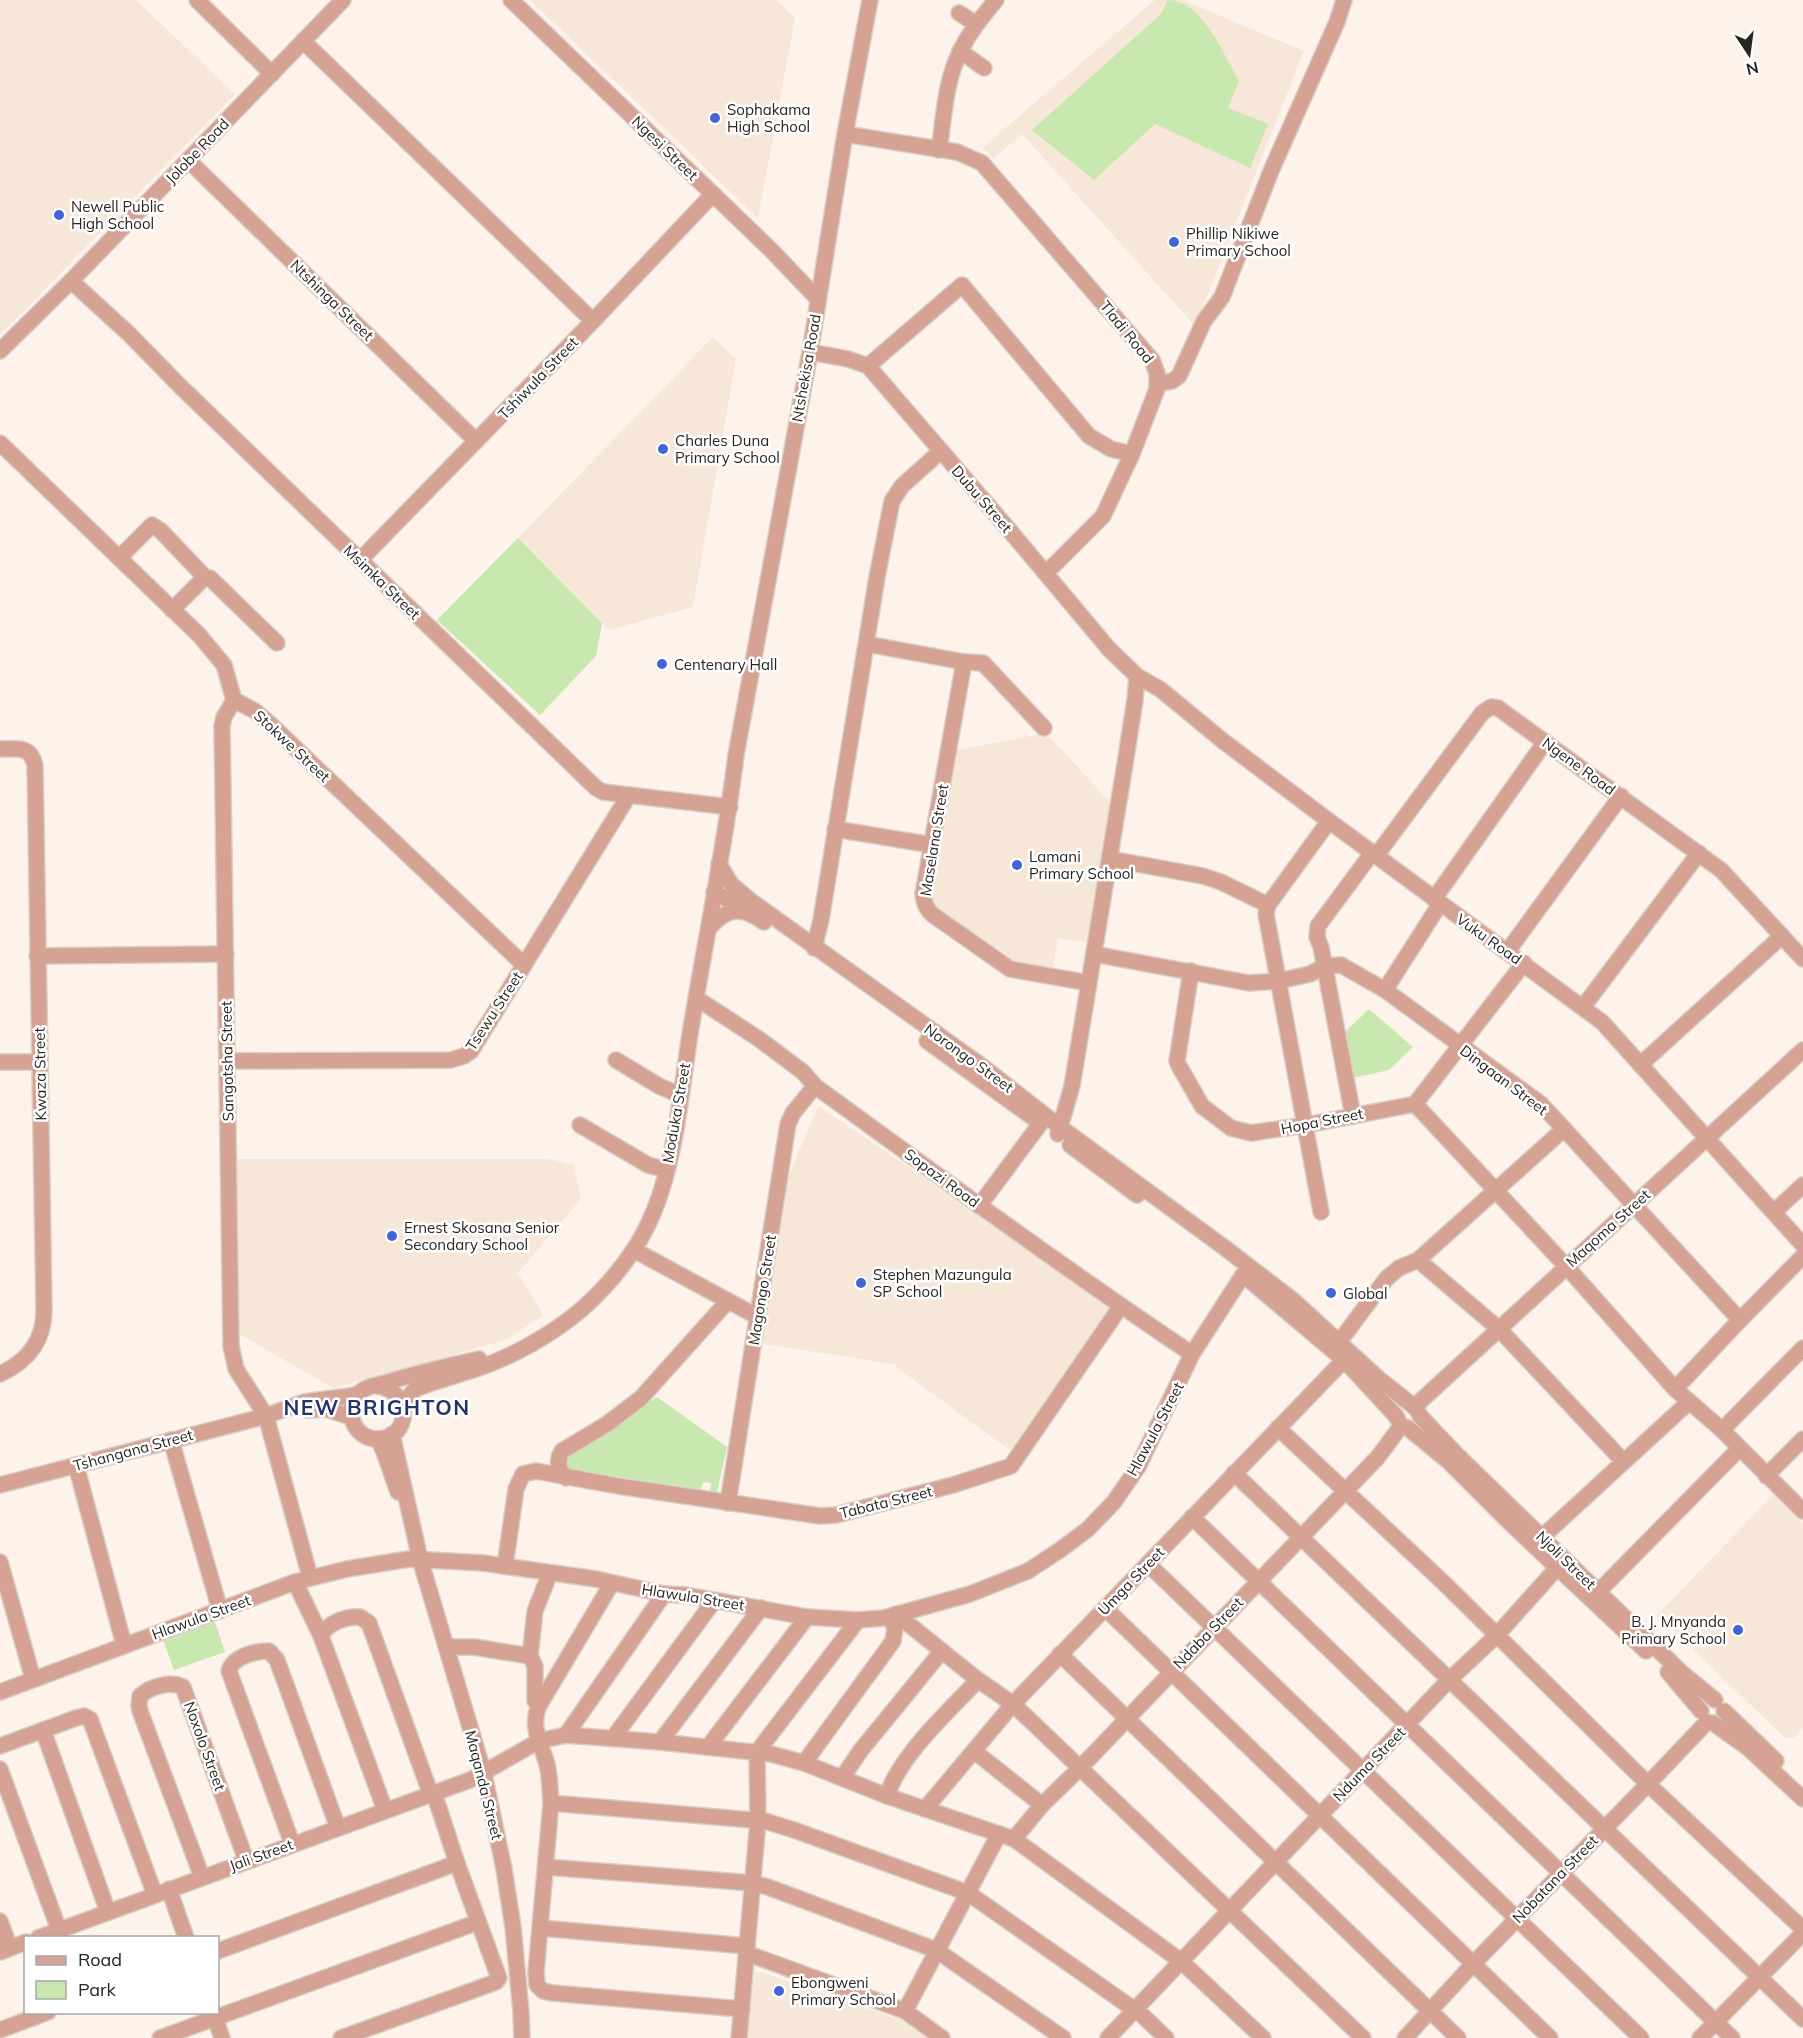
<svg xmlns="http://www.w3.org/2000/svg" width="1803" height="2038" font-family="Mulish,sans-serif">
<rect width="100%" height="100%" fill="#fdf3ea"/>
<g fill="#f7e7d8">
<path d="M0,0H136L235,94L0,335Z"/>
<path d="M535,0H777L795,18L758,218L532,2Z"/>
<path d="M1155,0H1182L1304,51L1195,326L1022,134L993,159L983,147Z"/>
<path d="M713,337L736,359L693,607L609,630L518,538Z"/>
<path d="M1046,733L1111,803L1090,943L1058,938L1053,970L1007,962L936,910L930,900L929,884L953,751Z"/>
<path d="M818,1106L994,1224L1111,1309L1011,1451L896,1367L897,1365L759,1343L783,1189Z"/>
<path d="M234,1159H549L574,1165L581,1199L518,1273L543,1315L506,1340L333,1388L236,1332Z"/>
<path d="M1774,1494L1803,1523V1728L1794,1738H1785L1657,1615Z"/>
<path d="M745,1971L763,1973L906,2022L928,2038H739Z"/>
</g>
<g fill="#c8e8af">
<path d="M1168,0C1202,0 1224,55 1239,81L1228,108L1268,124L1250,168L1155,124L1094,180L1032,130L1161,14Z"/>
<path d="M518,538L602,623L596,656L540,715L437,620Z"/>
<path d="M1369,1009L1413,1047L1389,1070L1353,1078L1344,1033Z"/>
<path d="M657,1397L727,1447L717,1492L710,1491L711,1483L703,1482L701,1489L567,1469L568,1453Z"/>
<path d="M214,1619L225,1652L174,1670L162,1637Z"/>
</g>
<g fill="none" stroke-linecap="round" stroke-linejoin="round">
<defs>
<g id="minor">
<path d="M197,0L272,74"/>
<path d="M511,0L771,250L817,298"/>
<path d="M959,13L976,24"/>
<path d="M303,41L593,321"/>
<path d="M960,51L984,68"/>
<path d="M845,134L957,152L982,163L1152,360L1157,373V389L1132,454L1103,516L1046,573"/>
<path d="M939,150C944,118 945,80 961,50C970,31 983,16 996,0"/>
<path d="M188,160L476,441"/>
<path d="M71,281L128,333L181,387L596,788L603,792L730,807"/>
<path d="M0,351L71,281L343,0"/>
<path d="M810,352L848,359L868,366L1005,525L1109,649L1137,676L1160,689L1223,741L1329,821L1602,1022L1803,1245"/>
<path d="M868,366L962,285L1089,436L1111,449L1132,454"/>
<path d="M1158,384L1172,381L1179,376L1204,321L1222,297L1271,171L1337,22L1344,0"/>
<path d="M0,443L199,635L224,665L234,700L255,711L269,723L524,965"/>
<path d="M119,558L152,525L161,531L202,574L204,578L172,610"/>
<path d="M360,560L593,321L713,194"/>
<path d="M204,578H210L277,643"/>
<path d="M867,644L964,662L983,663L1044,728"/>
<path d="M964,662L923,894C924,903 926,909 933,915L1010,969L1089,983"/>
<path d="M234,700L224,717L222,726L231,1346L236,1369L266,1416L310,1577"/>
<path d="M0,749C17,749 31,745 35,766L44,1310C44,1341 28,1361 0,1374"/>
<path d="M835,829L932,845"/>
<path d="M1376,856L1482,713L1491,707L1498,708L1721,870L1803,959"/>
<path d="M1110,859L1203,876L1221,882L1268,905"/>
<path d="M719,864L731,884L751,901L982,1066L1060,1127L1225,1248L1294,1301L1379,1379L1417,1409L1420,1416L1456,1454L1682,1673L1715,1700"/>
<path d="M714,892L749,912"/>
<path d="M1434,899L1545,742"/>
<path d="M709,928C728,907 741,906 764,922"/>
<path d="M814,948L821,920L877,577L892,501L902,486L941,451"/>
<path d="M1507,952L1621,796"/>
<path d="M1094,954L1249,983L1279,981L1310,974L1325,966L1341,965L1385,990L1541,1104L1740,1320"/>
<path d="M37,956L226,954"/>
<path d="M1191,971L1177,1061L1179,1066L1202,1106L1231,1128L1251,1133L1306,1125L1415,1104L1524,963"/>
<path d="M1385,990L1440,904"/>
<path d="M696,998L759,1039L803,1072L815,1086C940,1177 1064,1268 1192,1354"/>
<path d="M1583,1007L1699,853"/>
<path d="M927,1041L1039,1122"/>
<path d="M616,1060L659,1086L680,1095"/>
<path d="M227,1061L451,1060L464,1056L471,1051L629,795"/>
<path d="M0,1062H40"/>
<path d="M1640,1065L1782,936"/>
<path d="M1415,1104L1566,1266L1675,1389L1722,1430L1803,1511"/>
<path d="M1353,1116L1321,947L1317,937L1318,926L1372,853"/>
<path d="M580,1125L648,1165L667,1170"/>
<path d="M1058,1134L1072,1086L1125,764L1135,700L1137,676"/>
<path d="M1070,1145L1137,1195"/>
<path d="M979,1206L1046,1116"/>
<path d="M1321,1212L1266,914L1268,905L1329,821"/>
<path d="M1774,1212L1803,1185"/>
<path d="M634,1250L758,1317"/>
<path d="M1418,1260L1499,1329L1623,1461"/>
<path d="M1247,1278L1344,1360L1396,1416L1401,1426L1408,1428L1448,1461L1508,1521L1646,1651"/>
<path d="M1340,1341L1386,1279L1399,1268L1418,1260L1564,1129"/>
<path d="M377,1386C412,1390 412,1438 378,1439C352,1440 341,1404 363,1390C369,1386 378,1385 385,1383C416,1373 447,1366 479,1359"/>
<path d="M1675,1389L1740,1320L1803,1256"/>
<path d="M1414,1407L1803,1050"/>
<path d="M404,1408L409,1397L415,1389C435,1381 455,1376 476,1369C512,1357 553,1334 582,1309C612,1282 639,1249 654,1211C677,1154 681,1089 691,1028C706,937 725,846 736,755L810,352L845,134L870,0"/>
<path d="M308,1410L326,1409L351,1417"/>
<path d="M1278,1428L1445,1584L1651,1787L1803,1929"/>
<path d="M1722,1430L1803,1348"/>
<path d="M392,1434L420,1559L484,1774L504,1869L513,1927L521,2012L522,2038"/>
<path d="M378,1439L384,1452L398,1492"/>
<path d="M171,1440L220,1610"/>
<path d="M76,1465L124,1645"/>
<path d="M1234,1473L1803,2019"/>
<path d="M1766,1476L1803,1439"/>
<path d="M566,1478C558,1470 556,1461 562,1451L607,1424L641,1398L727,1302"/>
<path d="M0,1485L266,1416L304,1402L357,1395"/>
<path d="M728,1503L788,1124L793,1113L815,1086"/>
<path d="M1192,1517L1732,2038"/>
<path d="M1542,1537L1689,1402"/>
<path d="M0,1562L33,1679"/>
<path d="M1148,1564L1641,2038"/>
<path d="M505,1566L516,1489L523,1474L536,1471L618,1486L820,1516L836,1515L953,1485L1011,1466L1121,1306"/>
<path d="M295,1582L321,1636L385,1810"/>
<path d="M612,1583L540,1704C529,1724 541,1744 547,1764C550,1777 550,1790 551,1803L536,1972L537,1985L543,1991L552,1993L742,2009"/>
<path d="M1599,1591L1739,1449"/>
<path d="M1105,1608L1550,2038"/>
<path d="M896,1614L978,1680L1013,1704L1363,2038"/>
<path d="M321,1636C327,1623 346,1616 360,1617L369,1623L431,1795"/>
<path d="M446,1647H474L530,1656L535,1666V1701L540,1704"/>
<path d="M1060,1654L1458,2038"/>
<path d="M530,1656L535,1611L550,1573"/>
<path d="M1668,1672L1701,1711"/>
<path d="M0,1692L295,1582L347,1569L409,1559L483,1563L596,1579L664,1594L685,1595L807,1617L858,1620L884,1618L970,1594L1028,1571L1060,1550L1088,1529L1114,1502L1138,1467L1192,1354L1243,1275"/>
<path d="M1724,1711L1776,1761"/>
<path d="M1713,1723L1748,1748L1803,1799"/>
<path d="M43,1730L108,1912"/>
<path d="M566,1735L664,1594"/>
<path d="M613,1738L714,1601"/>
<path d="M660,1742L761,1608"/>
<path d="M0,1746L76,1718L84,1716L90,1719L155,1895"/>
<path d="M708,1747L807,1617"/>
<path d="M974,1751L1042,1805"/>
<path d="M804,1763L893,1641L895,1628L890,1617"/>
<path d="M0,1769L59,1930"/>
<path d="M842,1778L861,1750L942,1651"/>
<path d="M887,1796C899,1756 949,1711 978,1680"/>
<path d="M551,1803L765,1821L794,1830L968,1893L1142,2015L1166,2038"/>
<path d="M925,1809L1013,1704L1344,1360"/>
<path d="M1014,1839L1042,1805L1080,1768L1378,1457L1401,1426"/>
<path d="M292,1843L229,1671C233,1656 256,1651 269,1651L277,1660L338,1828"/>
<path d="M546,1867L753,1883L768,1887L936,1950L1063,2038"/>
<path d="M202,1877L140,1711L139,1705L140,1696C151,1686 170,1681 183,1687L246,1860"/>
<path d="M169,1889L186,1938"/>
<path d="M0,1921L10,1948"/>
<path d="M540,1928L747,1946"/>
<path d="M38,1938L470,1780L539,1741L566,1735L660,1742L771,1754L804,1763L887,1796L1014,1839L1182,1962L1263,2038"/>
<path d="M218,1951L457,1863"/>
<path d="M0,1952L26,1942"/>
<path d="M746,1953L905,2011L942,2038"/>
<path d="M905,2011L999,1834"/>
<path d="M213,2012L222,2038"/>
<path d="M0,2030L48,2012"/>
<path d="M160,2038L478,1922"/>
<path d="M341,2038L496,1982L499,1978L457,1863L434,1793"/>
<path d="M739,2038L758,1821L757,1752L858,1620"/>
<path d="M1108,2038L1449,1680L1496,1636L1557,1568"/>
<path d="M1405,2038L1473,1964L1648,1784L1707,1722"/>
<path d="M1700,2038L1803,1933"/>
</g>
</defs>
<use href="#minor" stroke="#d7cec6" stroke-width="18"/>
<use href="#minor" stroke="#d6a294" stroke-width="15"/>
</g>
<g fill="#4364d7" stroke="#fff" stroke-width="2">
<circle cx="715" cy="118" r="6"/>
<circle cx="59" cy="215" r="6"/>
<circle cx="1174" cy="242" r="6"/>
<circle cx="663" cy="449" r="6"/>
<circle cx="662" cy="664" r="6"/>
<circle cx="1017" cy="865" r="6"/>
<circle cx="392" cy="1236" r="6"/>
<circle cx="861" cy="1283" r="6"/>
<circle cx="1331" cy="1293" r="6"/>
<circle cx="1738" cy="1630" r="6"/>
<circle cx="779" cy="1991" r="6"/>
</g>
<g text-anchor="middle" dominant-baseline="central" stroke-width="5" stroke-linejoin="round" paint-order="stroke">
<g font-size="15" fill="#292622" stroke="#fff" text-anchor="start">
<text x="727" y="109">Sophakama<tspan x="727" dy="17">High School</tspan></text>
<text x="71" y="206">Newell Public<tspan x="71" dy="17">High School</tspan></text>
<text x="1186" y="233">Phillip Nikiwe<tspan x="1186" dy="17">Primary School</tspan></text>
<text x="675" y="440">Charles Duna<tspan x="675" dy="17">Primary School</tspan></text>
<text x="674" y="664">Centenary Hall</text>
<text x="1029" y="856">Lamani<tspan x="1029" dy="17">Primary School</tspan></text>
<text x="404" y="1227">Ernest Skosana Senior<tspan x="404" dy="17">Secondary School</tspan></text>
<text x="873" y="1274">Stephen Mazungula<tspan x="873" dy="17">SP School</tspan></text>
<text x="1343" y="1293">Global</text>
<text x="1726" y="1621" text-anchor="end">B. J. Mnyanda<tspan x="1726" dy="17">Primary School</tspan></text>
<text x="791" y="1982">Ebongweni<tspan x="791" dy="17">Primary School</tspan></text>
</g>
<g font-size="15" fill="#292622" stroke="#fff">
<text transform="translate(665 148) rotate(44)">Ngesi Street</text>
<text transform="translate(197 151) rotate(-46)">Jolobe Road</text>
<text transform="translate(332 300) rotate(44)">Ntshinga Street</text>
<text transform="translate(1127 332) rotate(51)">Tladi Road</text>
<text transform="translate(806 368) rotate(-80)">Ntshekisa Road</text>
<text transform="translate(538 378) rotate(-46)">Tshiwula Street</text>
<text transform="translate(982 499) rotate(49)">Dubu Street</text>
<text transform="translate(382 582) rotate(44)">Msimka Street</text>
<text transform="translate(292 746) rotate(43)">Stokwe Street</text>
<text transform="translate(1579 766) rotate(36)">Ngene Road</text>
<text transform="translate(934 840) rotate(-81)">Maselana Street</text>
<text transform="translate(1489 939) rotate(35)">Vuku Road</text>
<text transform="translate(494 1011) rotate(-57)">Tsewu Street</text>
<text transform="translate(969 1058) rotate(36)">Norongo Street</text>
<text transform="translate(227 1061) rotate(-91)">Sangotsha Street</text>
<text transform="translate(40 1074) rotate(-91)">Kwaza Street</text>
<text transform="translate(1504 1080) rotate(37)">Dingaan Street</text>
<text transform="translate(676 1113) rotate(-80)">Moduka Street</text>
<text transform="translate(1322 1121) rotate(-11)">Hopa Street</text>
<text transform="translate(942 1178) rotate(36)">Sopazi Road</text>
<text transform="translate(1608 1228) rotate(-42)">Maqoma Street</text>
<text transform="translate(762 1290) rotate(-81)">Magongo Street</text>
<text transform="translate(1155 1429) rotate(-62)">Hlawula Street</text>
<text transform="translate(133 1450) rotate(-15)">Tshangana Street</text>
<text transform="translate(886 1502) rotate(-14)">Tabata Street</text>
<text transform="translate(1566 1560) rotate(44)">Njoli Street</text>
<text transform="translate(1131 1581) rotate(-46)">Umga Street</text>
<text transform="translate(693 1597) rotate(9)">Hlawula Street</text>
<text transform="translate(201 1617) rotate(-20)">Hlawula Street</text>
<text transform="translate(1208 1633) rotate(-46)">Ndaba Street</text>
<text transform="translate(205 1746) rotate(70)">Noxolo Street</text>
<text transform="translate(1369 1764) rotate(-46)">Nduma Street</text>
<text transform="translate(484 1785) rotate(76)">Maqanda Street</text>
<text transform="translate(261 1855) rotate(-20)">Jali Street</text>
<text transform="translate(1555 1879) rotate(-46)">Nobatana Street</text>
</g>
<g font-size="21" font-weight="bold" letter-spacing="1.5" fill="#22336b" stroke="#fff">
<text x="377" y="1407">NEW BRIGHTON</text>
</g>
</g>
<rect x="24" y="1936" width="195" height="78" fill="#ffffff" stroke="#a9a8a7" stroke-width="1.5"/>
<rect x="36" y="1956" width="30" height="9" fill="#d6a294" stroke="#a9a8a7" stroke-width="1.5"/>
<text x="78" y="1966" font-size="18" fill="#292622">Road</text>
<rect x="36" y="1981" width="30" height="18" fill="#c8e8af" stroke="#a9a8a7" stroke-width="1.5"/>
<text x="78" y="1996" font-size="18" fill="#292622">Park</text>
<g transform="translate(1749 54) rotate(167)" stroke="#ffffff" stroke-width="4.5" paint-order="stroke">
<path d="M0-4.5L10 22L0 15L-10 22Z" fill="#292622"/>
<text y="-9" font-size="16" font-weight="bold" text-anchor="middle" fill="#292622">N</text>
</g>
</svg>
